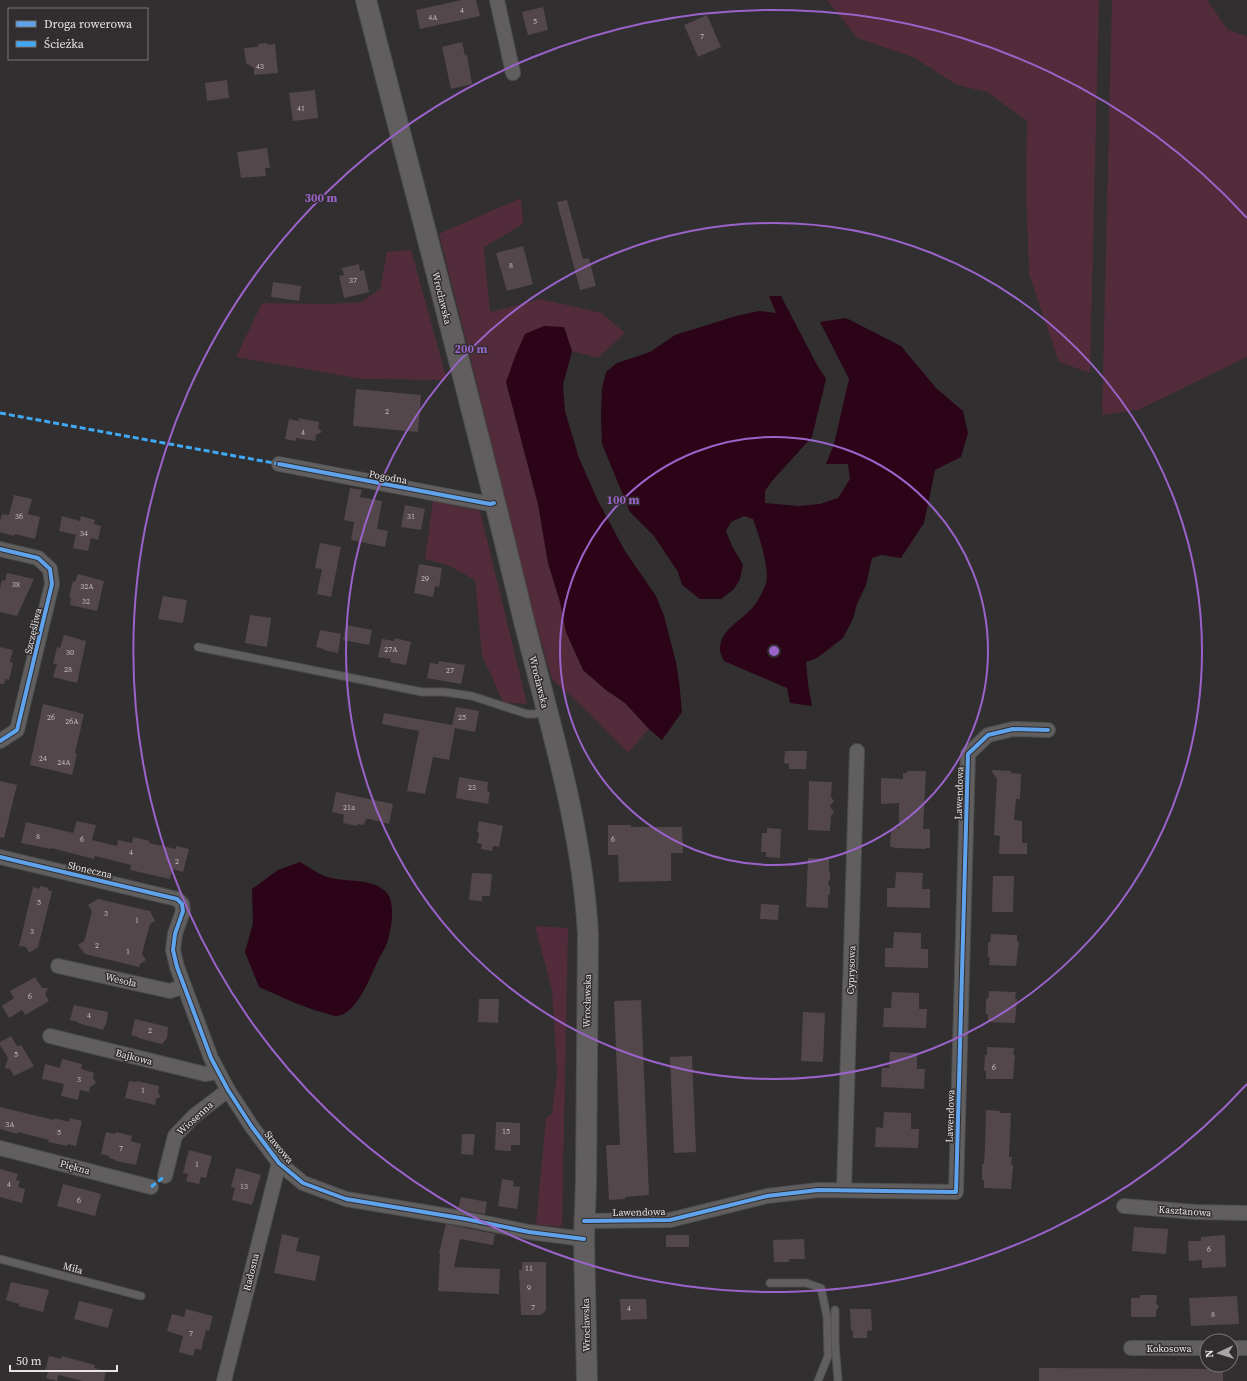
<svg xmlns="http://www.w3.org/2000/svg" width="1247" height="1381" font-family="'Source Serif 4',serif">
<rect width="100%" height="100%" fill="#312f30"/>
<g fill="#532c3b">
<path d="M827,0H1099L1090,373L1059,362L1029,274L1026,189L1027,121L987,92L957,85L913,57L857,38Z"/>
<path d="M1112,0H1207L1228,30L1247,36V357L1138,410L1102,415Z"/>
<path d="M521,198L523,224L484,247L490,312L541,299L602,313L625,333L598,358L572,351L564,327L506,382L538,504L548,563L560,602L566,632L583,670L606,690L625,703L649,729L628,753L586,710L552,679L536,624L463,328L439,234Z"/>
<path d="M411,250L447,380L362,379L236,357L262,303L329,304L362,302L380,289L387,252Z"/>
<path d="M433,501L480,511L527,704L503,702L482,655L475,580L450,566L425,559Z"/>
<path d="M535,926L568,928L562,1226L536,1225L546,1118L552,1114L557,1072L552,990Z"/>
</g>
<g fill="#2c0417">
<path d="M769,296H781L817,365L826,379L812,437L771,482L765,491V503L798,506L820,504L838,498L850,479L848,464H826L834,444L849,379L820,322L846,318L901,346L936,388L963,411L968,433L961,457L935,470L924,523L901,558L881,555L872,558L866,585L857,604L853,619L843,638L817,658L806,662L808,684L812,706L790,703L787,688L724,661C723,658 720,653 720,650C720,628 742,621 753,607C758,601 764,590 766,583C770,569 758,532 753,519L744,516L731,522L726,531L732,546L743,565L740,579L734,589L721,599H700L682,585L678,572L654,536L630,512L602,444L601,416L602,389L606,372L617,363L650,352L675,335L736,316L759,311L776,313Z"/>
<path d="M544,326L564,327L572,351L563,385L565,411L579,458L599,503L625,551L656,596L664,616L676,662L679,681L682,712L662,740L649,729L625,703L606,690L583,670L566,632L560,602L548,563L538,504L506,382L516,354L525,334Z"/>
<path d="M300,862C309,867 318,874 327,877C346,883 373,877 387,893C396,903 391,932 387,943C384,951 379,957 376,965C369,980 355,1016 336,1016C332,1016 326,1013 321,1012C299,1006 280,996 259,987L245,952L253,923L252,889L278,870Z"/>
</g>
<g fill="#53474c">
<path d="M462,0H476L480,16L420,29L416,10Z"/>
<path d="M543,7L548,30L528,35L522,12Z"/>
<path d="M707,15L721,47L698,57L684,25Z"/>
<path d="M462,42L465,55H467L472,84L451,89L442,47Z"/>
<path d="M266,43L269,45L275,44L278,73L254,75V68L246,63L244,48L257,47L259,44Z"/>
<path d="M227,80L229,98L207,101L205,83Z"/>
<path d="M315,90L318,118L293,121L289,93Z"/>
<path d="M267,148L270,168H265L266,176L241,178L237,152Z"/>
<path d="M567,200L583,259L589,258L596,286L580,290L557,202Z"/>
<path d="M523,246L533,284L507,291L496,253Z"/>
<path d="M359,264L360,271L364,270L369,292L344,298L339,276L344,275L342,268Z"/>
<path d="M273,282L301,286L299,301L271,297Z"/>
<path d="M356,389L421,395L418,432L353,426Z"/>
<path d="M299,418L319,422L318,428L322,432L316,435L315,441L296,438V441L285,439L289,419L299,421Z"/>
<path d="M350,488L362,490L360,497L382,501L377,529L388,531L385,547L351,540L354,522L344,520Z"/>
<path d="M14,495L32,499L28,514L40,517L35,539L15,534L14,536L0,532V521L2,514L9,515Z"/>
<path d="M405,505L425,509L421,530L401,527Z"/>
<path d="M62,516L80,521L81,516L95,520L94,524L101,526L98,540L91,538L88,551L73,548L76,535L59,531Z"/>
<path d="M320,543L341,547L331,597L317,594L322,569L315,568Z"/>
<path d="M419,564L442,568L439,587L435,586L433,597L414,593Z"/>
<path d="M7,573L34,579L17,616L0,612V588L2,580L5,581Z"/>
<path d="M78,574L104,581L97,611L70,605L71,597H69L73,581L75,582Z"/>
<path d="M163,596L187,600L183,623L158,619Z"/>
<path d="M250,615L271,618L267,647L245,643Z"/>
<path d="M346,625L372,630L369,645L343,640Z"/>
<path d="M320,630L341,634L338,653L323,650L324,649L316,647Z"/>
<path d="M64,635L86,641L77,683L53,677L57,664H53L57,647L60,648Z"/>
<path d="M395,638L411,642L406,665L390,662L391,659L378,657L382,639L394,641Z"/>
<path d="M0,647L13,650L10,662L13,663L9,680L6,679L4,684H0Z"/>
<path d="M439,661L465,665L461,684L427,678L430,663L438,664Z"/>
<path d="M43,704L84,714L75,753L77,754L72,775L30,765Z"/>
<path d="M456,707L479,711L475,732L455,728L449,760L433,757L425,794L407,791L419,731L382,724L384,713L452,725Z"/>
<path d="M785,751H807L806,769H789V764L784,763Z"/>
<path d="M991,770L1011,771V773L1021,774L1020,799H1016L1014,820L1022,821V843H1027V854H999L1000,836L994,835L997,779Z"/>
<path d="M907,771H926L923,829H930V848H926V849L894,848V847H890L891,828H899V803L881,804V778L903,779V773H907Z"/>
<path d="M459,777L488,782L487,791L490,792L488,804L456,798Z"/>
<path d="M0,781L17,785L4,838L0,837Z"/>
<path d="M809,781L832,782L831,797L834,801L830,806L834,812L831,816L830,831L808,830Z"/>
<path d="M336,792L393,804L389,824L370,819H366L364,825L357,824V826L343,823L344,815L332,812Z"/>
<path d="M77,821L96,825L92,840L117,846L118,840L132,843L133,837L150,841L149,843L176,849V846L189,849L183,872L172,869L170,879L130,870L131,865L95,856L94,859L51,848V849L21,843L26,822L73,833Z"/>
<path d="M479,821L503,826L499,847L493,846L492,851L481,849L482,844L477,843L479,834L477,830Z"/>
<path d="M608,825H631V827H682L683,853H671V881L619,882L618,855H608Z"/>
<path d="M767,828L781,829L780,858L766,857V852H761L762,833H767Z"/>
<path d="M808,858L829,859V871H830V879L828,883L830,887V895H828V908L806,907Z"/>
<path d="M896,872L923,873L922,889H930V908L887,907V888H895Z"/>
<path d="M472,873L492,874L490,896H482V901L469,900Z"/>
<path d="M993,876H1014L1013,912H992Z"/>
<path d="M41,886L48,888L49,891H52L38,947L29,953L26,947L19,946L33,887L39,889Z"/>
<path d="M98,899L150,911L155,921L150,924L142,954L146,960L140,964L139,967L85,954L78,945L84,941L86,935L92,911L88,905Z"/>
<path d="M761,904L779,905L778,920L760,919Z"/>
<path d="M894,932L921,933V949H928V968L885,967V948H893Z"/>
<path d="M991,934L1017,935V942H1019L1016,966L989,965L990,957H988V942H990Z"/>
<path d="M35,977L42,988H48L45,994L49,1001L25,1015L22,1010L9,1018L2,1006L14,998L10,991Z"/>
<path d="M989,991L1016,992L1015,999H1017L1015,1023L988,1022V1014H986V999H988Z"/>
<path d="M892,992L919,993V1009H927L926,1028L883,1027L884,1008H891Z"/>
<path d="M479,999H499L498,1023L478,1022Z"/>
<path d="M641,1000L649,1195L625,1197V1199L609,1200L606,1145H620L614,1001Z"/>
<path d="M74,1005L108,1012L107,1021L103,1030L78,1023V1022L70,1020Z"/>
<path d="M803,1012L825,1013L823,1062L801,1061Z"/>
<path d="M135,1019L168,1027L167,1038L162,1044L138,1038L139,1037L131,1035Z"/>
<path d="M11,1036L17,1046L21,1045L34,1066L14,1076L10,1069L5,1068L8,1058L0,1045V1042Z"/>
<path d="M987,1047L1014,1048L1013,1055H1015L1013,1079H986V1071H984L985,1055H987Z"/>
<path d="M890,1052L917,1053V1069H925L924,1089L881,1087L882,1068H889Z"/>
<path d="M692,1056L696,1152L674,1153L670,1057Z"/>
<path d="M62,1059L82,1064L81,1069L94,1073L93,1078L96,1083L90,1087L89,1092L80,1090L78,1100L61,1096L64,1084L42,1079L45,1064L60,1068Z"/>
<path d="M129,1081L136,1082L137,1081L159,1086L158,1093L161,1097L156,1099L155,1105L125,1098Z"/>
<path d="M0,1107L54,1120V1118L69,1122L70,1118L82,1121L76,1146L68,1144L67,1146L48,1142L49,1140L18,1132L17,1134L0,1129Z"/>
<path d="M986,1110L1000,1111V1113H1011L1009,1157H1012L1011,1165H1013L1011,1189L984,1188V1180H982V1164H984L985,1146Z"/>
<path d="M884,1112L911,1113V1129H919L918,1148L875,1147L876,1127L883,1128Z"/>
<path d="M496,1122L520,1123V1145H511V1151L495,1150Z"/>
<path d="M106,1132L115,1134L116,1132L132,1136L131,1141L141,1144L136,1165L116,1161V1160L109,1158V1156L101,1154Z"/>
<path d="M462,1134H475L473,1155L461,1154Z"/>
<path d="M189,1150L212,1156L206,1178L201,1177L199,1184L186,1181L188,1174L183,1173Z"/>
<path d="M236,1168L261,1175L252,1205L232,1200L235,1188L231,1187Z"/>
<path d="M0,1169L18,1174L16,1180L20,1181L18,1187L25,1189L22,1203L0,1197Z"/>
<path d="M502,1179L514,1181L513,1186L520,1187L517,1209L498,1206Z"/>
<path d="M63,1184L101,1194L95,1216L57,1206Z"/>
<path d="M461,1197L487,1202L485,1214L458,1209Z"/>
<path d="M446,1224L495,1234L493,1245L460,1239L454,1267L500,1269L499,1294L438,1291L440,1253H439Z"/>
<path d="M1134,1227L1168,1229L1166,1254L1132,1251Z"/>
<path d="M282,1234L299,1238L296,1251L320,1256L315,1281L274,1273Z"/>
<rect x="666" y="1235" width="23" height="12"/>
<path d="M1225,1235L1226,1267L1202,1268V1260L1189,1261L1188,1241H1201V1237Z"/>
<path d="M804,1239L805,1259H789V1262H774L773,1240Z"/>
<path d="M522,1262H546V1310L541,1315H521L519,1270H522Z"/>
<path d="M11,1282L49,1290L43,1312L19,1306V1304L6,1300Z"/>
<path d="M1140,1295H1157L1156,1303L1159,1307L1156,1311V1317H1131V1298H1140Z"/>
<path d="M1237,1296L1239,1324L1191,1326L1189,1298Z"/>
<path d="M620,1299H646L647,1319L621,1320Z"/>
<path d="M79,1301L113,1309L108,1328L74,1319Z"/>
<path d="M186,1309L213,1316L209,1331L206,1330L201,1350L195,1349L193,1356L179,1352L183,1336L167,1331L172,1314L184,1317Z"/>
<path d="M850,1309H871L872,1330L867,1331V1338H853V1331H851Z"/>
<path d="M49,1356L61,1359L62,1356L95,1365L94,1368L106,1371L104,1381H83L58,1375L57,1381L46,1378L48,1372L45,1371Z"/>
<path d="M1039,1368L1223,1369V1381H1039Z"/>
</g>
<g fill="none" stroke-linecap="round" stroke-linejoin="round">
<defs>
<g id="service">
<path d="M198,647L422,692H444L472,696L527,714H534L547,711"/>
<path d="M0,1259L141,1296"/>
<path d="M770,1283H806L821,1288L827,1317L828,1356L818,1381"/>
<path d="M835,1310V1342L838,1381"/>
</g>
<g id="minor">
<path d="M497,0L513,73"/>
<path d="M279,464L490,504L494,503"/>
<path d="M0,549L38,558L50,569L52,584L17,730L0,741"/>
<path d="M0,857L177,899L182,904L183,911L175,934L173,950L177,967L211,1058L228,1090L252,1127L279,1163L303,1183L346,1199L466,1219L529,1232L584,1239"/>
<path d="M58,966L170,991L184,986"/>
<path d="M50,1036L205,1074L217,1072"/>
<path d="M0,1148L151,1187"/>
<path d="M165,1176L175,1136L194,1116L228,1090"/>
<path d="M844,1190L857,751"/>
<path d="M1124,1206L1195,1212L1247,1213"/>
<path d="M584,1221L670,1220L767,1196L818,1190L956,1192L968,754L988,735L1013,729L1048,730"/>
<path d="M1131,1348H1207"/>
<path d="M1231,1348H1247"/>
<path d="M224,1381L279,1163"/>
</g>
<path id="secondary" d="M366,0C418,204 473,408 522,613C548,719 582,824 588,934L586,1182L584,1239L587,1381"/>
</defs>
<use href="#service" stroke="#4e4d4d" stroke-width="9"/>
<use href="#minor" stroke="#4e4d4d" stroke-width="16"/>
<use href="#secondary" stroke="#4e4d4d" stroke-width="22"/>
<use href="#service" stroke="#605e5f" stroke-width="7"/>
<use href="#minor" stroke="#605e5f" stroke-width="14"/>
<use href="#secondary" stroke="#605e5f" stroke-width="20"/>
<g stroke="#3fa9f5" stroke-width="3" stroke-dasharray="6 3" stroke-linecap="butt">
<path d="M0,413L279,464"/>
<path d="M151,1187L165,1176"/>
</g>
<defs>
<g id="cycleway">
<path d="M279,464L490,504L494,503"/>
<path d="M0,549L38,558L50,569L52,584L17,730L0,741"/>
<path d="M0,857L177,899L182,904L183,911L175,934L173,950L177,967L211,1058L228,1090L252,1127L279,1163L303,1183L346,1199L466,1219L529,1232L584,1239"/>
<path d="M584,1221L670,1220L767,1196L818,1190L956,1192L968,754L988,735L1013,729L1048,730"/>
</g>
</defs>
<use href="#cycleway" stroke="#322e2f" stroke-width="6"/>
<use href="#cycleway" stroke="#60a3ed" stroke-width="4"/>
</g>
<g fill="none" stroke="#9b63ca" stroke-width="2">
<circle cx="774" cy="651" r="214"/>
<circle cx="774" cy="651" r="428"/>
<path d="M1247 1084A641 641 0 1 1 1247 218"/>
</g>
<g text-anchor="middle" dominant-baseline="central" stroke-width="3" stroke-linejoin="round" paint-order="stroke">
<g font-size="8" fill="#c1bdbf">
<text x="462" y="10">4</text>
<text x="433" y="17">4A</text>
<text x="535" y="21">5</text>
<text x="702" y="36">7</text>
<text x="260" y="66">43</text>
<text x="301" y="108">41</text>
<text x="511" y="265">8</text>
<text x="353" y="280">37</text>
<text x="387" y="411">2</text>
<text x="303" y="432">4</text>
<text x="19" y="516">36</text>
<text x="411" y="516">31</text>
<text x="84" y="533">34</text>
<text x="425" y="578">29</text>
<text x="16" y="584">38</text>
<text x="87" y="586">32A</text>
<text x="86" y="601">32</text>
<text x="391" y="649">27A</text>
<text x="70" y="652">30</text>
<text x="68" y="669">28</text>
<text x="450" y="670">27</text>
<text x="51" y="717">26</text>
<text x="462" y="717">25</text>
<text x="72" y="721">26A</text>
<text x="43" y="758">24</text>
<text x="64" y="762">24A</text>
<text x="472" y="787">23</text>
<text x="349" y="807">21a</text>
<text x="38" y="836">8</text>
<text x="82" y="839">6</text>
<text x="613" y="839">6</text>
<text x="131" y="852">4</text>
<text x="177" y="861">2</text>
<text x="39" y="902">5</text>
<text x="106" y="913">3</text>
<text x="137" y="920">1</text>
<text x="32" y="931">3</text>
<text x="97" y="945">2</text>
<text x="128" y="951">1</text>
<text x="30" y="996">6</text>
<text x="89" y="1015">4</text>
<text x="150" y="1030">2</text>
<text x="16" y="1054">5</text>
<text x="994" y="1067">6</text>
<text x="79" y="1079">3</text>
<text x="143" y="1090">1</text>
<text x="10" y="1124">3A</text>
<text x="506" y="1131">15</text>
<text x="59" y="1132">5</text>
<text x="121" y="1148">7</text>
<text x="197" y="1164">1</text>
<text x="9" y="1184">4</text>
<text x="244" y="1186">13</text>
<text x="79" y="1200">6</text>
<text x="1209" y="1249">6</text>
<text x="529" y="1268">11</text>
<text x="529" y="1287">9</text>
<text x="533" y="1307">7</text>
<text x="629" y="1308">4</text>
<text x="1213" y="1314">8</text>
<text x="191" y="1333">7</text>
</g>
<g font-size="10" fill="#e6e4e5" stroke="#322e2f">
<text transform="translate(442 298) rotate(76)">Wrocławska</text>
<text transform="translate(388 477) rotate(10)">Pogodna</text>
<text transform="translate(33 631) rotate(-77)">Szczęśliwa</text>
<text transform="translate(539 682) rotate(76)">Wrocławska</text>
<text transform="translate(959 793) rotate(-88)">Lawendowa</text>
<text transform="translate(90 870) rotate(13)">Słoneczna</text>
<text transform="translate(851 970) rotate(-88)">Cyprysowa</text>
<text transform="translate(121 980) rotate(13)">Wesoła</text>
<text transform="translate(587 1001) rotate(-89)">Wrocławska</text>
<text transform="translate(134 1057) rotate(14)">Bajkowa</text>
<text transform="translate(950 1116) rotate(-88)">Lawendowa</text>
<text transform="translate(195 1118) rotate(-42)">Wiosenna</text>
<text transform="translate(279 1147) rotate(50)">Stawowa</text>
<text transform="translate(75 1167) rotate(15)">Piękna</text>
<text transform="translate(1185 1211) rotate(4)">Kasztanowa</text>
<text transform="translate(639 1212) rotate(-1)">Lawendowa</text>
<text transform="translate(73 1268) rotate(15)">Miła</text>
<text transform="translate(251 1272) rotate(-76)">Radosna</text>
<text transform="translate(586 1325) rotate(-91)">Wrocławska</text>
<text x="1169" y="1348">Kokosowa</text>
</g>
</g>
<circle cx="774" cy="651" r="6" fill="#9b63ca" stroke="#322e2f" stroke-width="2"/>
<g font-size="12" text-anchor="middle" font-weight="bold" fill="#9b63ca" stroke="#322e2f" stroke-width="3" stroke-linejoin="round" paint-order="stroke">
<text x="321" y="202">300 m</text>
<text x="471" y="353">200 m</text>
<text x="623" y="504">100 m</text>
</g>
<rect x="8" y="8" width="140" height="52" fill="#322e2f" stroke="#7a7778"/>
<rect x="16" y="21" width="20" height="6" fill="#60a3ed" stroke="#7a7778"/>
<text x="44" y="28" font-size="12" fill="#e6e4e5">Droga rowerowa</text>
<rect x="16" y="41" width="20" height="6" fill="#3fa9f5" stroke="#7a7778"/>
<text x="44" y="48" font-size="12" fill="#e6e4e5">Ścieżka</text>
<g transform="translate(1219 1353) rotate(266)"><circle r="19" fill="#322e2f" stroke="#7a7778"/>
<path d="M0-3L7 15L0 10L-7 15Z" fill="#a7a5a6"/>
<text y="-6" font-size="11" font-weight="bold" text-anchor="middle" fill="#e6e4e5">N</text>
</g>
<path d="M10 1365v6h107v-6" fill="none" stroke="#e6e4e5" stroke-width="2"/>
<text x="16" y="1365" font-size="12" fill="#e6e4e5" stroke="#322e2f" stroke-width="3" paint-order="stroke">50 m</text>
</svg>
